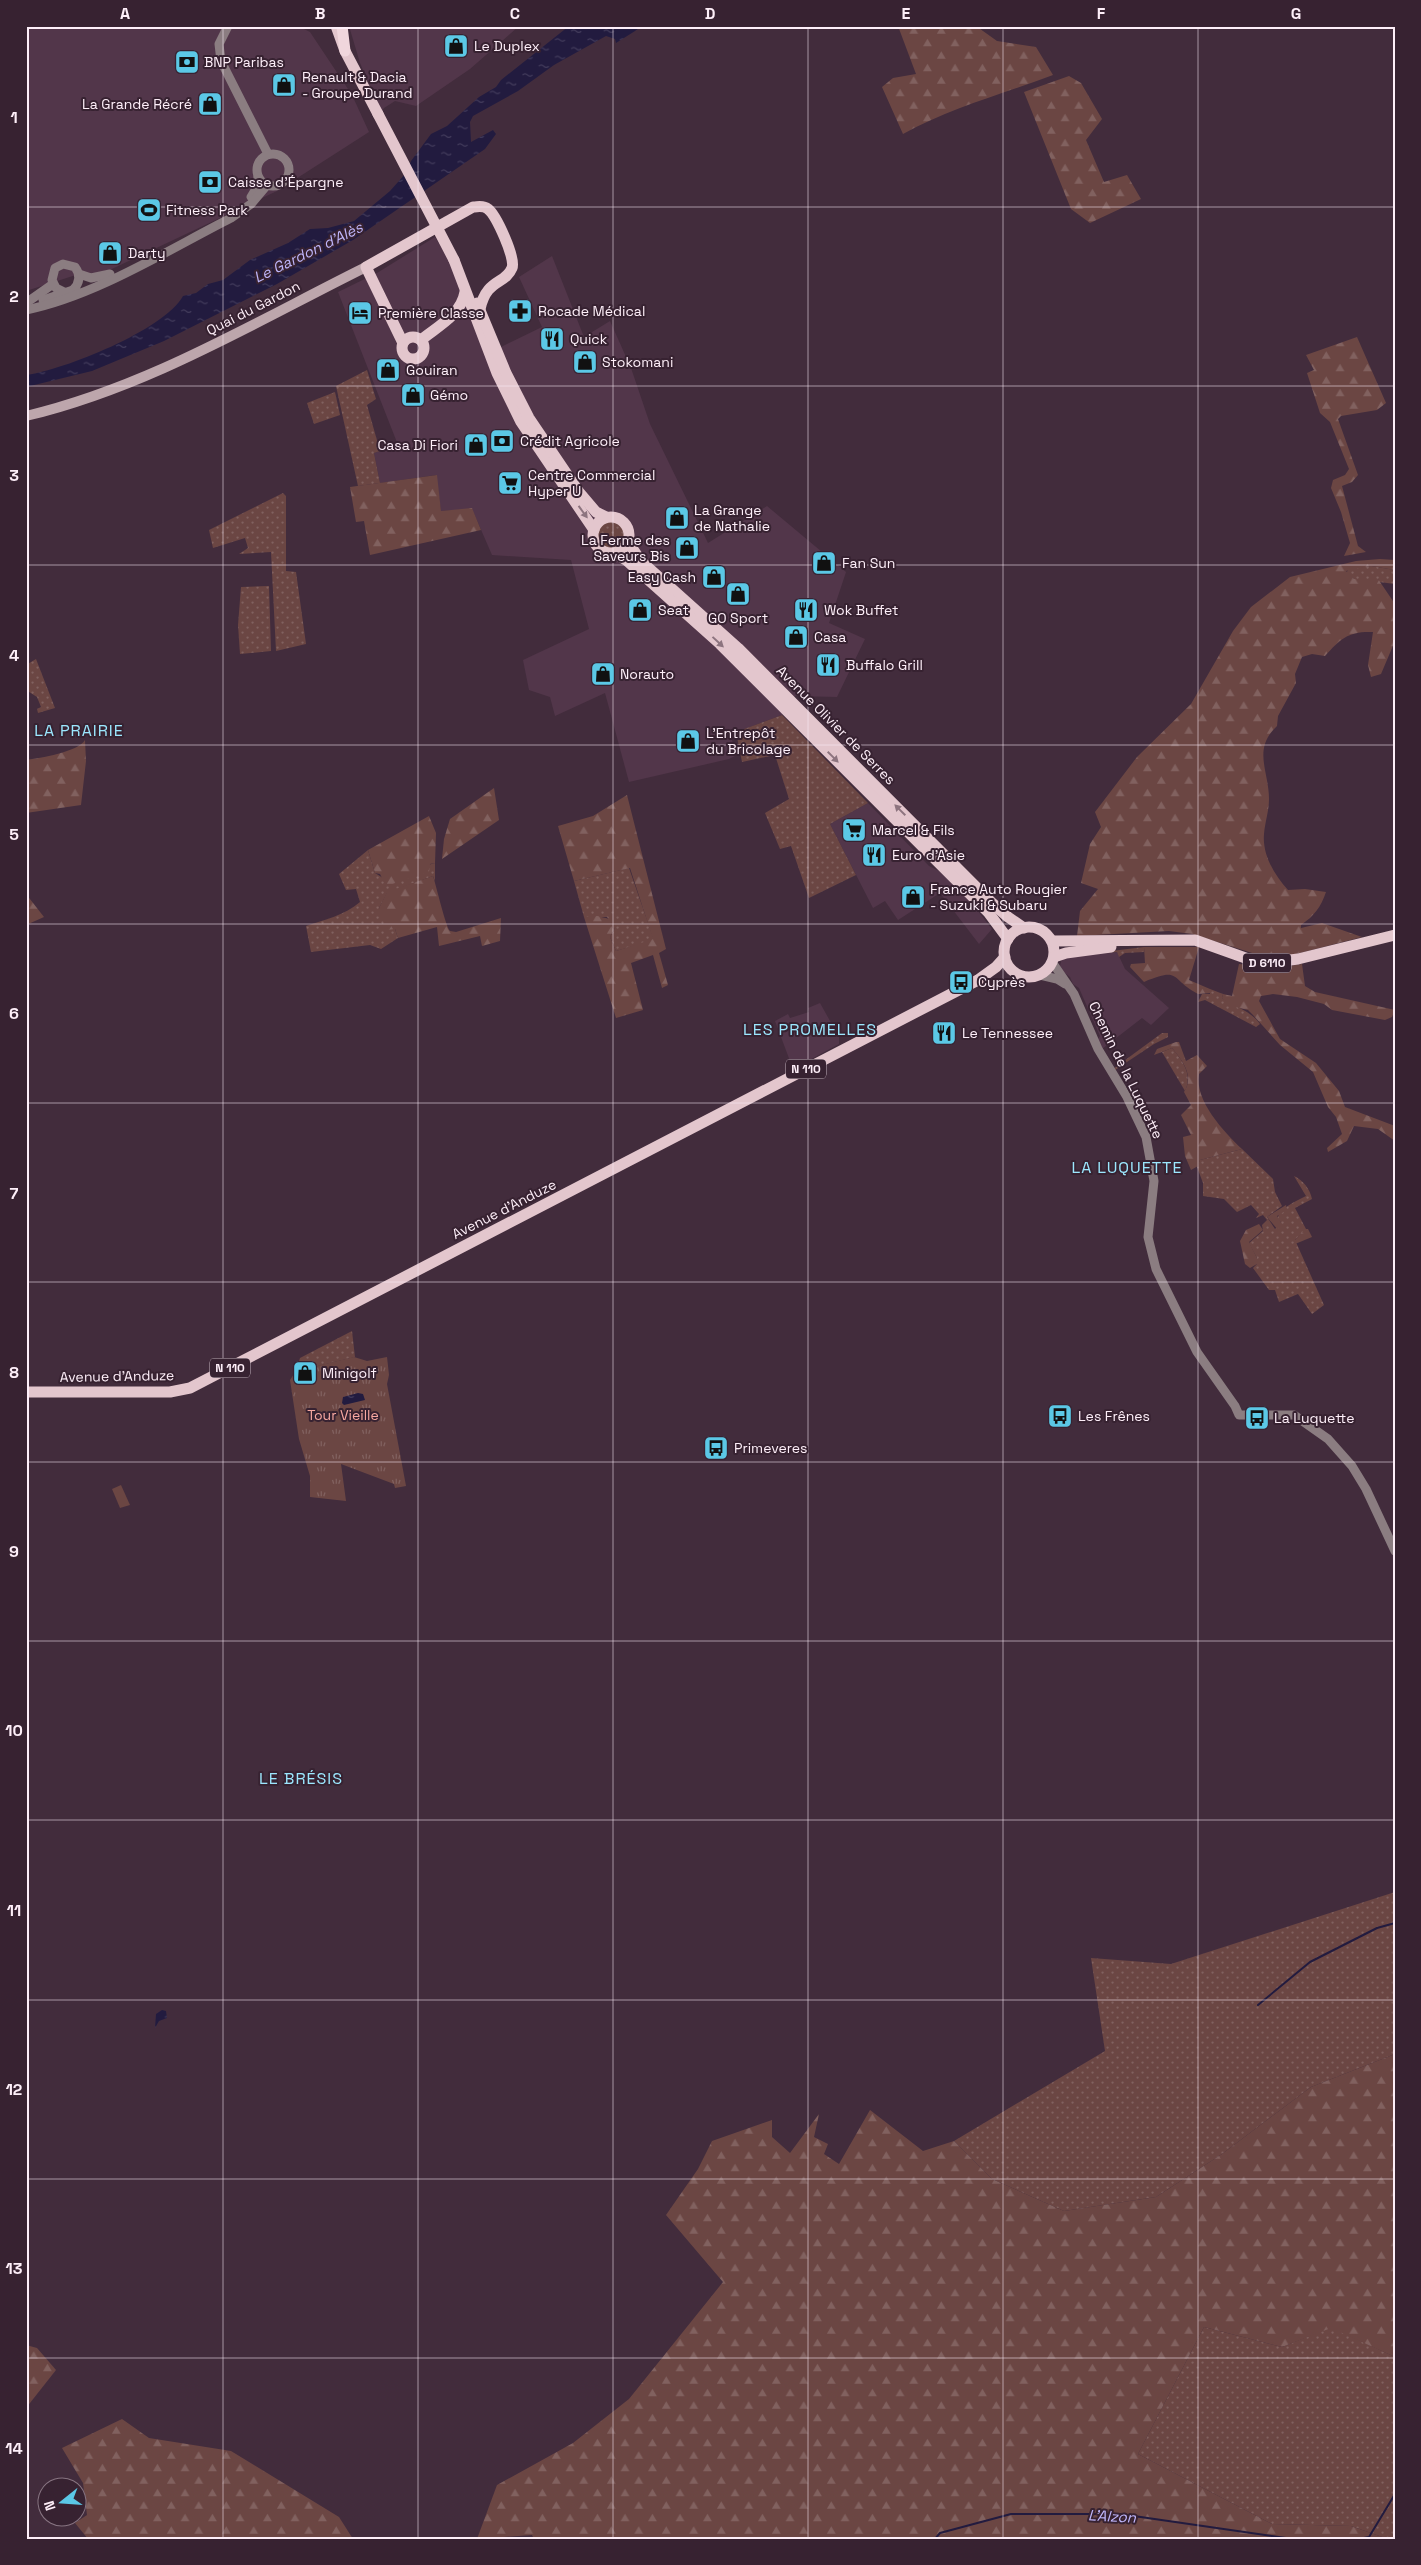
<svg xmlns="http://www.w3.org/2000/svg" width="1421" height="2565" font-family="'Space Grotesk',sans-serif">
<defs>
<pattern id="grass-dots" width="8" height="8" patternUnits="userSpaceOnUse" patternTransform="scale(1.25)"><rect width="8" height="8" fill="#6b4643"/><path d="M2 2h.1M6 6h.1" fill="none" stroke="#81615f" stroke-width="1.8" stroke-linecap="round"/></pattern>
<pattern id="forest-firs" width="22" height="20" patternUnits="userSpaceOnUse" patternTransform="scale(1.25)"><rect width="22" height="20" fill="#6b4643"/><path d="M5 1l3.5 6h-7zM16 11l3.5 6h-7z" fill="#81615f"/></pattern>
<pattern id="park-tufts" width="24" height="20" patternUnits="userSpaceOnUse" patternTransform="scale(1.25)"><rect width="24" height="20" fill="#6b4643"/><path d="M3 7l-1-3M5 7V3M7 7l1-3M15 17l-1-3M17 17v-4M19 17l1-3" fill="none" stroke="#81615f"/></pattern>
<pattern id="water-ripples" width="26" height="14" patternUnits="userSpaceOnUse" patternTransform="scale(1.25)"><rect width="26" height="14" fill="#221b3f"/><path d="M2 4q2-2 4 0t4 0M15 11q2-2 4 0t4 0" fill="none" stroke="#433c5c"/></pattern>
</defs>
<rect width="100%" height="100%" fill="#422c3c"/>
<g fill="#52364a">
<path d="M26,26H298L310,32L352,95L369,132L277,191L97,276L79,274L26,291Z"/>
<path d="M349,26H519L470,69L416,106L395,101L384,108L381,113L360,63Z"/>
<path d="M435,237L501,347L542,327L519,277L552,256L584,337L610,321L631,368L650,424L708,543L767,506L846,572L829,623L865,639L837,697L795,696L782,715L731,734L735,756L729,759L629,782L605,693L555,716L550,697L529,690L523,660L589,629L571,560L492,555L472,509L441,511L436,475L380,483L374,453L398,445L338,292L377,273Z"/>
<path d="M868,803L929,866L939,871L974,906L992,929L979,944L940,893L898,920L885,901L873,908L830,824Z"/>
<path d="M1117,952L1125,969L1169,1008L1151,1025L1142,1018L1102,1049L1097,1041L1100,1036L1079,988L1073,984L1070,977L1062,971L1060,966L1062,958Z"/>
<path d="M820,1003L839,1037V1044L793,1069L775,1021L788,1014L790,1018L809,1012L808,1008Z"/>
</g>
<g fill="url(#grass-dots)">
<path d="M367,370L376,399L367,405L380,451L374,453L380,483L358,486L336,386Z"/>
<path d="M335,392L340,415L314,424L307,403Z"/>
<path d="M283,493L286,496V571L296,572L306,644L276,651L271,552L239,554L248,548L245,538L213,548L209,530Z"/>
<circle cx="612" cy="534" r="15"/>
<path d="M1371,566L1395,570V584L1379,582L1378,579H1354L1346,573L1349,569Z"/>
<path d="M269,586L271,651L240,654L238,625L241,587Z"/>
<path d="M36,659L55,708L38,713L37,709L41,707L37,697L26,690V665Z"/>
<path d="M782,715L868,803L830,824L856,875L809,898L791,846L780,849L765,813L789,799L775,755L742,762L736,732Z"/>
<path d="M368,850L375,873L383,878L435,863V881L433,876L387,893L379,908L395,929L398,938L381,949L370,945L311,952L306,926C324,920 345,915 360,902L356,889L346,890L339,874Z"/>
<path d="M629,868L654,940L616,951L610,937L615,928L607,917H584L574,881Z"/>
<path d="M1144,947V952L1125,953L1119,957L1117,952L1079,955Z"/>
<path d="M1210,989L1223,994L1222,998C1236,1008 1250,1010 1260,1024L1256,1027L1205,1000L1198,1002L1202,994H1210Z"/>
<path d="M1162,1033H1168V1037L1154,1044L1115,1070L1113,1069Z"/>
<path d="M1172,1048C1182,1060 1193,1074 1185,1091L1162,1052Z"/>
<path d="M1242,1149L1273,1179L1275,1192L1282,1206L1267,1217L1275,1229L1281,1222L1277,1218C1282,1207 1294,1202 1306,1196L1294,1176C1303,1180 1310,1189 1312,1199L1295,1208L1306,1229L1295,1240L1324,1305L1312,1314L1298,1294L1279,1302L1275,1290H1269L1253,1268L1257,1264V1258L1249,1243L1263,1231L1262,1225L1267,1220L1263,1215L1256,1218L1259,1214L1251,1205L1237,1212L1224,1199L1203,1196V1183L1197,1167L1200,1160Z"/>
<path d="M352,1331L355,1357L301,1370L297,1368L300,1358Z"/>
<path d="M1395,1892V2054L1311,2087L1222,2154L1156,2197L1064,2211L992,2179L954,2141L1105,2051L1091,1958L1171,1964Z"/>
<path d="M1204,2327L1282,2347L1331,2327L1395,2357V2539H1388L1351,2526L1272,2524L1138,2454Z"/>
</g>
<g fill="url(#forest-firs)">
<path d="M898,26H976L997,41L1036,47L1053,75C1003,94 950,108 903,134L882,87L893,78L916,74Z"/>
<path d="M1069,76L1081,83L1102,119L1086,140L1104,182L1127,175L1141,199L1090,223L1071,209L1024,92Z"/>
<path d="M1357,337L1386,403L1377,410L1341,416L1338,419L1358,475L1352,482L1342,486L1358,546L1366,552L1344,556L1350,543L1341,512L1331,488L1333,480L1345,475L1349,469L1330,422L1320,413L1307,373L1314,370L1306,355Z"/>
<path d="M437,475L441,511L472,508L481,530L370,555L364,521L356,522L350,487Z"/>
<path d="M1380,559L1395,560V570L1371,566L1346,571L1354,579H1378L1395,604V641L1381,674L1371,677L1368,665L1373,632C1349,631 1341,638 1325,656L1312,654L1302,657L1295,674L1296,683L1278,716L1277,726C1252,749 1269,771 1269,799C1269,811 1265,822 1264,834C1262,855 1275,876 1288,890L1305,889L1326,892C1321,907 1314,916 1301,925V928L1322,923L1362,937L1292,955L1268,958L1192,934L1169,931L1077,936L1080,911L1098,889L1081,883L1090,844L1101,827L1095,812L1137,757L1191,704L1233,631L1251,607L1290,577L1356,561Z"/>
<path d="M85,740L86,761L81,805L26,813V760C40,758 78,752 85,740Z"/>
<path d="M494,788L499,820L442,859L444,839L450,819Z"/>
<path d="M627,795L666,949L659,953L668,985L662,988L653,955L631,963L643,1010L616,1018L584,917L597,916L614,920L615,928L610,937L616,951L653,939L630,868L574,881L558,826L593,816Z"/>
<path d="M429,816L436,833L435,863L430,864L429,872L386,886L380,874L375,873L368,850Z"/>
<path d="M433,876C436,885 446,928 450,931L456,932L501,918L500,941L482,946L480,936L439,946L437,927L398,938L395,929L386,930L379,908L387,892Z"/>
<path d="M26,894L44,917L26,925Z"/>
<path d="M1144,947H1199L1189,980L1210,989L1211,993L1198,994C1170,980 1182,966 1144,982L1130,967L1131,964L1145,963Z"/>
<path d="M1239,964L1276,968L1302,964L1305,986L1315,992L1395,1010L1392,1017L1385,1020L1332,1010L1324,1004L1297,997L1273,994L1261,996L1259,1001L1280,1039L1316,1063L1339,1091L1345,1107L1395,1126V1141L1378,1129L1354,1126L1347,1141L1328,1152L1327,1148L1342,1134L1336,1117L1328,1107L1313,1072L1280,1045L1253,1015L1248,1010L1231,1006L1222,998L1223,994L1232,996Z"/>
<path d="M1176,1042H1179L1186,1061L1197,1055L1207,1066L1199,1074C1194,1100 1224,1132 1242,1149L1200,1160L1198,1166L1191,1170L1185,1156L1183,1137L1191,1135L1181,1115L1191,1105L1184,1092C1195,1076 1182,1060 1172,1048L1154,1055L1157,1049Z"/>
<path d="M1286,1205L1287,1210L1277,1216L1281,1222L1278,1230L1267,1217Z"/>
<path d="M1259,1224L1263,1230L1249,1242L1257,1258V1264L1250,1268L1245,1264L1240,1241L1246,1230Z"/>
<path d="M1305,1229H1308L1312,1237L1295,1244V1240Z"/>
<path d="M1395,2054V2357L1331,2328L1282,2347L1204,2327L1138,2454L1272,2524L1351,2526L1388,2539H534L532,2535L477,2539L497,2485L573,2443L629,2399L723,2282L666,2215L698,2169L712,2141L772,2120V2137L790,2153L819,2114L814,2137L828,2144L824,2154L839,2164L870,2110L923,2151L954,2141L992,2179L1064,2211L1156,2197L1222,2154L1311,2087Z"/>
<path d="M26,2345L37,2348L56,2370L26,2408Z"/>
<path d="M122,2419L149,2438L231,2451L339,2517L353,2539H88L75,2523L87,2515L83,2483L62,2448Z"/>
</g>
<path fill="url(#park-tufts)" d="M354,1357L367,1361L387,1357L389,1375L387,1384L406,1486L395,1488L394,1484L341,1464L346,1501L310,1497V1476L299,1439L290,1380L296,1371Z"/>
<path fill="#6b4643" d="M121,1485L130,1505L120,1508L112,1489Z"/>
<g fill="url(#water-ripples)">
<path d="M569,26H643L616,43L615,39L606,36L554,65L518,91L473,116L470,122L471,142L493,130L496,134L485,149L353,240L277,284L164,341L92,371L26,387V375C64,370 164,330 183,296L196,293L208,284L223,280L250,260L288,243L310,229L328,228L354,221L390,191L406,173L411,161L431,134L447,126L479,97L496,87L501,80Z"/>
<path d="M358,1393L363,1394L365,1400L344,1405L342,1403L343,1397Z"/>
<path d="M162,2010L166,2011L167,2018L159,2021L155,2028L156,2014Z"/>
</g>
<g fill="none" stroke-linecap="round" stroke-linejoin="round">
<g stroke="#221b3f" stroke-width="2">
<path d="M1258,2005L1310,1962L1377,1928L1395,1923"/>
<path d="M935,2539L940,2533L1011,2514H1120L1293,2539"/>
<path d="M1359,2539L1369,2537L1395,2494"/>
</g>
<g stroke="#8b7d81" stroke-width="9">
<path d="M228,26L219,44L221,61L268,154"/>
<circle cx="273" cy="170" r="16"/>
<path d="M251,197L257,187L258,177"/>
<path d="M79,274L91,278L110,274"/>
<path d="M64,292L56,288L52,280L55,268L63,264L75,267C81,275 80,283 73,290"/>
<path d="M43,300L76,289"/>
<path d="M26,303L53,284"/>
<path d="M26,310C95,296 168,250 231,218L251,204L267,185"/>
<path d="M1052,962L1074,994L1098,1049L1127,1097L1146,1137L1154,1181L1148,1237L1156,1269L1197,1352L1235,1406L1239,1415H1294L1328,1439L1352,1466L1366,1489L1395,1551"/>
<path d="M1040,975L1057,979L1065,984"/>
</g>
<path stroke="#bda6ac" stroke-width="10" d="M26,416C148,387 255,322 366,267"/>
<g stroke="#e3c6cd" stroke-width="11">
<path d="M336,26L345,51L378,114"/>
<path d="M454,260L497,373L521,422L594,530"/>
<path d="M477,303L506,373L529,418L579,492L596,512L606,517"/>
<circle cx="413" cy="348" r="11"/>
<path d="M421,340C438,326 461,315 465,292"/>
<path d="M403,343L366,267L473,207C478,207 483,205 488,209C496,215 516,258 512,268C505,285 487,278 480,309"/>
<circle cx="611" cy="535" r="18"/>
<path d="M628,542L641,561L738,648L992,903L1008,917L1024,928"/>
<path d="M615,553L626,560L720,644L988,912L1008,939"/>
<circle cx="1029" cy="952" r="25"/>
<path d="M1052,941L1195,940L1251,960L1267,963L1298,959L1395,935"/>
<path d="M1054,957L1066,953L1111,947"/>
<path d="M26,1392H170L190,1388L978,980L996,967L1005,957"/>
</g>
<path stroke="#f0d6dc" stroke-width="11" d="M342,26L345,51"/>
<path stroke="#e3c6cd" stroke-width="11" d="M378,114L454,260"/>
</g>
<defs><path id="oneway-solid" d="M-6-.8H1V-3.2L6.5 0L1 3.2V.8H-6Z" transform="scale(1.25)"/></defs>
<g fill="#8d747f">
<use href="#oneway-solid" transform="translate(583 512) rotate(54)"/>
<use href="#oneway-solid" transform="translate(718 642) rotate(43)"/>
<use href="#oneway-solid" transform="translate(833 757) rotate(45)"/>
<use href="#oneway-solid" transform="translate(900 810) rotate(-135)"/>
</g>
<path fill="none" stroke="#feeff9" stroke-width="1" stroke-opacity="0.55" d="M223,26V2539M418,26V2539M613,26V2539M808,26V2539M1003,26V2539M1198,26V2539M26,207H1395M26,386H1395M26,565H1395M26,745H1395M26,924H1395M26,1103H1395M26,1282H1395M26,1462H1395M26,1641H1395M26,1820H1395M26,2000H1395M26,2179H1395M26,2358H1395"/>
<defs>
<symbol id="shop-square" viewBox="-11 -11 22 22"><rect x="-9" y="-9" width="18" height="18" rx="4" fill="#5bc8e6" stroke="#372231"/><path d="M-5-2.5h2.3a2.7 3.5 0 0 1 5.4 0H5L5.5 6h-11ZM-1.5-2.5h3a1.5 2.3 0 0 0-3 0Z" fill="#111"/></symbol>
<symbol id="bank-square" viewBox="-11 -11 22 22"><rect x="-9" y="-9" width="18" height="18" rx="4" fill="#5bc8e6" stroke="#372231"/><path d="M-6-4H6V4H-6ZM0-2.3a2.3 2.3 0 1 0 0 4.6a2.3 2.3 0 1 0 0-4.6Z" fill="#111"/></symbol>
<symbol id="stadium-square" viewBox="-11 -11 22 22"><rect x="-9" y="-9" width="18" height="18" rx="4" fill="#5bc8e6" stroke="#372231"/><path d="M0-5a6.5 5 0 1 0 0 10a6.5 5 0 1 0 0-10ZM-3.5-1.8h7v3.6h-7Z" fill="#111"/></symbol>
<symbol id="pharmacy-square" viewBox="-11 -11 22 22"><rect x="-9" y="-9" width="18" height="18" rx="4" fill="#5bc8e6" stroke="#372231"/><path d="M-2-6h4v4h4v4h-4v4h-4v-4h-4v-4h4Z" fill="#111"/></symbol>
<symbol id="hotel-square" viewBox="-11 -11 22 22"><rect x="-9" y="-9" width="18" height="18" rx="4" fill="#5bc8e6" stroke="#372231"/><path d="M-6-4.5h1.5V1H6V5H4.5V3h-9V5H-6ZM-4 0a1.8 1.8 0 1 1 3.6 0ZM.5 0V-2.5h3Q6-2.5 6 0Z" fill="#111"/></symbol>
<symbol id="restaurant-square" viewBox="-11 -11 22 22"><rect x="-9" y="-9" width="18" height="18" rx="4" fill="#5bc8e6" stroke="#372231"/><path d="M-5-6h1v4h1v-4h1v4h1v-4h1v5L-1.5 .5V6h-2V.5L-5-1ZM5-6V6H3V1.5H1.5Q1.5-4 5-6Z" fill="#111"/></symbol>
<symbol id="supermarket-square" viewBox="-11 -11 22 22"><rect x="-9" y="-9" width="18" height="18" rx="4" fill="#5bc8e6" stroke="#372231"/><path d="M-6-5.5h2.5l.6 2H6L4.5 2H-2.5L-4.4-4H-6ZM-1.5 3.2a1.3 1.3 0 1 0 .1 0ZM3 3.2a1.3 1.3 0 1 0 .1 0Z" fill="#111"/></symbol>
<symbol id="bus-square" viewBox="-11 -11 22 22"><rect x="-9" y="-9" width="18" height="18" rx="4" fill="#5bc8e6" stroke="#372231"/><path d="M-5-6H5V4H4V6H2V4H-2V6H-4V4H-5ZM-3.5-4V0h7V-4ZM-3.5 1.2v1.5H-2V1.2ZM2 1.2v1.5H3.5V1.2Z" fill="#111"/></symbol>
</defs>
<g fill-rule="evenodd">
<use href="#shop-square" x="442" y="32" width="28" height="28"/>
<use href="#bank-square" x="173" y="48" width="28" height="28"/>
<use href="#shop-square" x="270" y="71" width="28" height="28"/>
<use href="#shop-square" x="196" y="90" width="28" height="28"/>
<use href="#bank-square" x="196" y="168" width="28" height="28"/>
<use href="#stadium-square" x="135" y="196" width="28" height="28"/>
<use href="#shop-square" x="96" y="239" width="28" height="28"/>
<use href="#pharmacy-square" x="506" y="297" width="28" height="28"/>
<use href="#hotel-square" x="346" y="299" width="28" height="28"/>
<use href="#restaurant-square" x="538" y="325" width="28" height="28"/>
<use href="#shop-square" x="571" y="348" width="28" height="28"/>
<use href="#shop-square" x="374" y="356" width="28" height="28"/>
<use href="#shop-square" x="399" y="381" width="28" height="28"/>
<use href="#bank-square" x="488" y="427" width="28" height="28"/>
<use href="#shop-square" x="462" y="431" width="28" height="28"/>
<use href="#supermarket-square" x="496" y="469" width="28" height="28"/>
<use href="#shop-square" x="663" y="504" width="28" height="28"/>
<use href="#shop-square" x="673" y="534" width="28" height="28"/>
<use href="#shop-square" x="810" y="549" width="28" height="28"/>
<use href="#shop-square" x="700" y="563" width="28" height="28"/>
<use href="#shop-square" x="724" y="580" width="28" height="28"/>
<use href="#shop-square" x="626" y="596" width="28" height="28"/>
<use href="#restaurant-square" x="792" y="596" width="28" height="28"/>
<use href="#shop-square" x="782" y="623" width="28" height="28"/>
<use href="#restaurant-square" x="814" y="651" width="28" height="28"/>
<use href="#shop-square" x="589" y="660" width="28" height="28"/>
<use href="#shop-square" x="674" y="727" width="28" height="28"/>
<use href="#supermarket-square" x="840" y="816" width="28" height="28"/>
<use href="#restaurant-square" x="860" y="841" width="28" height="28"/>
<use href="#shop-square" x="899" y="883" width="28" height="28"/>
<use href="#bus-square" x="947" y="968" width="28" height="28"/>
<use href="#restaurant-square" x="930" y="1019" width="28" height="28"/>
<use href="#shop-square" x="291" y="1359" width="28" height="28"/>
<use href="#bus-square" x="1046" y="1402" width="28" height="28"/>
<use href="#bus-square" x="1243" y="1404" width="28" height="28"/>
<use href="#bus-square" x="702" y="1434" width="28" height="28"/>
</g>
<g text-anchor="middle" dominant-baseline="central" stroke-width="4" stroke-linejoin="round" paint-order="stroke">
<g fill="#372231" stroke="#c2b2bd" stroke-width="1">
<rect x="1243" y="953.5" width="48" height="19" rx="4"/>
<rect x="786" y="1059.5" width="40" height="19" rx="4"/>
<rect x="210" y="1358.5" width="40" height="19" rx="4"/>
</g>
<g font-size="12" font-weight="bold" fill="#feeff9">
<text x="1267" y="963">D 6110</text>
<text x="806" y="1069">N 110</text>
<text x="230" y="1368">N 110</text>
</g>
<g font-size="14" fill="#feeff9" stroke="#372231" text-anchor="start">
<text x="474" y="46">Le Duplex</text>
<text x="204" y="62">BNP Paribas</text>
<text x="302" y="77">Renault &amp; Dacia<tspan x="302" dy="16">- Groupe Durand</tspan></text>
<text x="192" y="104" text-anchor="end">La Grande Récré</text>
<text x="228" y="182">Caisse d'Épargne</text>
<text x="166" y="210">Fitness Park</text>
<text x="128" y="253">Darty</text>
<text x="538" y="311">Rocade Médical</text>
<text x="378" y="313">Première Classe</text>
<text x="570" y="339">Quick</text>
<text x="602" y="362">Stokomani</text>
<text x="406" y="370">Gouiran</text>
<text x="430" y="395">Gémo</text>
<text x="520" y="441">Crédit Agricole</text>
<text x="458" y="445" text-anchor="end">Casa Di Fiori</text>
<text x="528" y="475">Centre Commercial<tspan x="528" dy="16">Hyper U</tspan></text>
<text x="694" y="510">La Grange<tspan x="694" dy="16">de Nathalie</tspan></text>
<text x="670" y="540" text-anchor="end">La Ferme des<tspan x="670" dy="16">Saveurs Bis</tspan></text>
<text x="842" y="563">Fan Sun</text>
<text x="696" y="577" text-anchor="end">Easy Cash</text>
<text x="658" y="610">Seat</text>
<text x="824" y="610">Wok Buffet</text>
<text x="738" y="618" text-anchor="middle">GO Sport</text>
<text x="814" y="637">Casa</text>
<text x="846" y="665">Buffalo Grill</text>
<text x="620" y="674">Norauto</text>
<text x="706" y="733">L'Entrepôt<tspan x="706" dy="16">du Bricolage</tspan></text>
<text x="872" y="830">Marcel &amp; Fils</text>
<text x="892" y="855">Euro d'Asie</text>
<text x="930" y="889">France Auto Rougier<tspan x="930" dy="16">- Suzuki &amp; Subaru</tspan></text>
<text x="978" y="982">Cyprès</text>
<text x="962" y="1033">Le Tennessee</text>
<text x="322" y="1373">Minigolf</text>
<text x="1078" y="1416">Les Frênes</text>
<text x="1274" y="1418">La Luquette</text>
<text x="734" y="1448">Primeveres</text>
</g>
<g font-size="14" fill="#feeff9" stroke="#372231">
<text transform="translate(253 308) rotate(-27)">Quai du Gardon</text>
<text transform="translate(836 725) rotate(45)">Avenue Olivier de Serres</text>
<text transform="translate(1126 1070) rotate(64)">Chemin de la Luquette</text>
<text transform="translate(504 1209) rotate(-27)">Avenue d'Anduze</text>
<text transform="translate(117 1376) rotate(-1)">Avenue d'Anduze</text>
</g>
<g font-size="14" fill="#f8a8a1" stroke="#372231">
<text x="343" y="1415">Tour Vieille</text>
</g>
<g font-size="15" font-style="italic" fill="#bfb6fb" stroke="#372231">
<text transform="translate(308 252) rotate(-26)">Le Gardon d'Alès</text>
<text transform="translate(1112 2516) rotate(3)">L'Alzon</text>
</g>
<g font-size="16" letter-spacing="1" fill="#9ce7fe" stroke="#372231">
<text x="79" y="730">LA PRAIRIE</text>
<text x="810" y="1029">LES PROMELLES</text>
<text x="1127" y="1167">LA LUQUETTE</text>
<text x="301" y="1778">LE BRÉSIS</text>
</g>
</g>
<rect width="1421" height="2565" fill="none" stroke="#372231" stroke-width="55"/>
<g transform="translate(62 2502) rotate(253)"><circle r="24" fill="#372231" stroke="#877481"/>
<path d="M0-4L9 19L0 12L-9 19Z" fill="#5bc8e6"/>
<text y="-8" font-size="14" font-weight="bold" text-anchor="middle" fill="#feeff9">N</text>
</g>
<rect x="28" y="28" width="1366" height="2510" fill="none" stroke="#feeff9" stroke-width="2"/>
<g font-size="16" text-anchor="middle" font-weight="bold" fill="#feeff9">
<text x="125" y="19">A</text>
<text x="320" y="19">B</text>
<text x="515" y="19">C</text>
<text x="710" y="19">D</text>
<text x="906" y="19">E</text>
<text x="1101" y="19">F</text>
<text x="1296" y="19">G</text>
<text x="14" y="123">1</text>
<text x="14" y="302">2</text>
<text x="14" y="481">3</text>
<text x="14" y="661">4</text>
<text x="14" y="840">5</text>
<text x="14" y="1019">6</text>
<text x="14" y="1199">7</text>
<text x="14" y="1378">8</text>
<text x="14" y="1557">9</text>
<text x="14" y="1736">10</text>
<text x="14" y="1916">11</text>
<text x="14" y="2095">12</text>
<text x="14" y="2274">13</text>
<text x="14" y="2454">14</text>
</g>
</svg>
